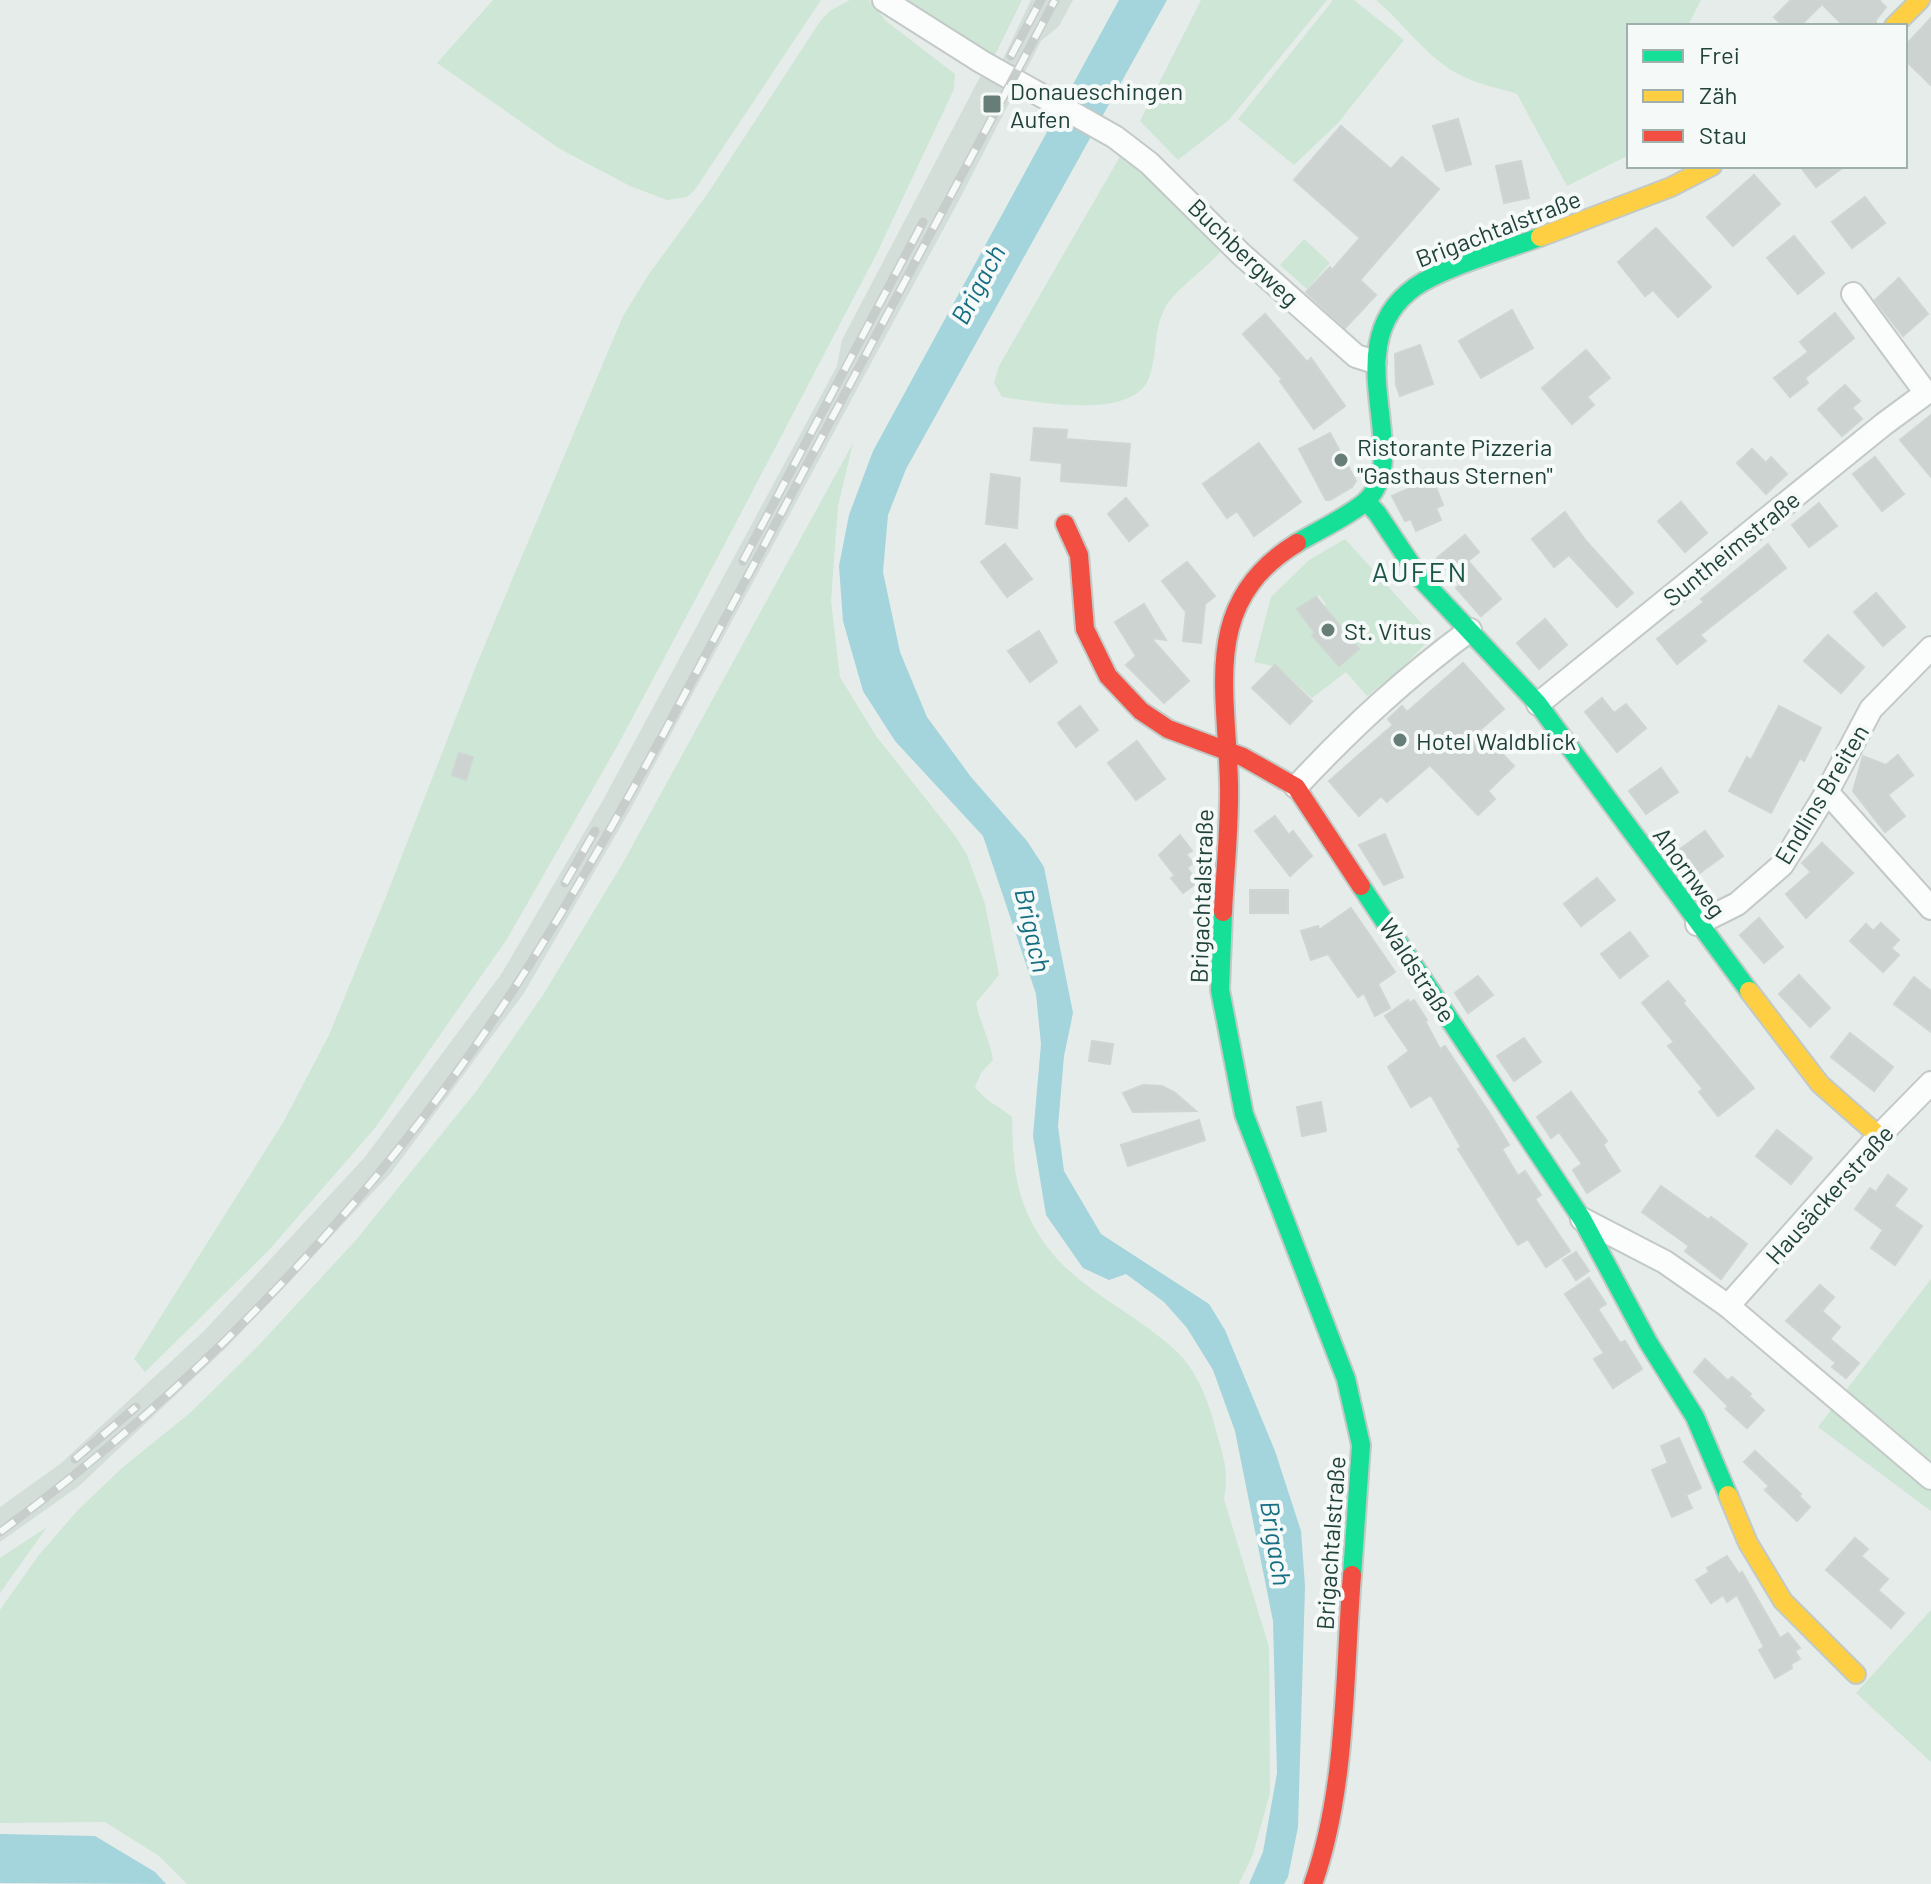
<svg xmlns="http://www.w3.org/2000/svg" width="1931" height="1884" font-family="Barlow,sans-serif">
<rect width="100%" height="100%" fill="#e6ece9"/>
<path fill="#d4ded9" d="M1031,0H1073L1059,26L1041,41L957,204L629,812L524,993L391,1173L227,1347L79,1486L0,1542V1507L60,1464L204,1331L365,1157L502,973L602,802L837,366L842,340L980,77L1002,61Z"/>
<g fill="#cee6d6" fill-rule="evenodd">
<path d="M493,0H821L694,191L687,197L667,200L630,186L560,149L437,63Z"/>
<path d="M850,0H869L886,21L955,74L954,89L877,253L729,536L619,743L507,939L375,1128L269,1250L145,1372L134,1359L284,1121L329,1035L385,899L478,661L623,316L649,274L706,196L821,20L831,10Z"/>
<path d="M903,0H1022L993,59Z"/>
<path d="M1201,0H1327L1229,120L1178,160L1140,121Z"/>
<path d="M1333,0H1354L1404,40L1338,123L1294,165L1238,119Z"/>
<path d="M1376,0H1701L1688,26H1629V155L1567,186L1517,94C1500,88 1479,85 1462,76C1428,60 1405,24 1376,0Z"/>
<path d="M1122,153L1219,242L1221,251C1206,269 1174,290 1165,308C1152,333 1158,358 1148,380C1130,420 1037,402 1002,397L994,383L999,366Z"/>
<path d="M1304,239L1330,263L1307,289L1280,265Z"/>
<path d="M853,443L838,506L831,601L840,677L876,736L956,837L967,855L985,904L999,975L976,1003C980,1023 990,1040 993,1060L981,1073L975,1087C985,1101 999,1106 1012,1117C1013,1167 1015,1201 1045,1244C1077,1289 1133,1312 1173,1348C1198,1370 1209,1403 1217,1434C1224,1460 1229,1471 1224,1499L1269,1647L1270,1793L1253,1854L1239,1884H187L159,1856L105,1822L0,1823V1610L38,1556L78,1510L122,1468L191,1412L258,1346L356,1240L478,1089L543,995L624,861Z"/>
<path d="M1345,539L1433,636L1398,672L1367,696L1346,672L1312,698L1278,667L1254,662L1271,597L1309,560ZM1319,595L1326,604L1320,610L1358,649L1340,666L1313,635L1316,632L1305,621L1306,619L1298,609Z"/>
<path d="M1931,1279V1511L1818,1427Z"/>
<path d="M47,1527L0,1593V1558Z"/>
<path d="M1931,1610V1762L1856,1693Z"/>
</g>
<g fill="#a4d4dc">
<path d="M1119,0H1167L906,469L888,515L883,572L900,652L927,717L971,777L1027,841L1044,867L1073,1013L1064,1056L1058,1126L1064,1171L1101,1234L1209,1304L1225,1330L1275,1451L1301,1531L1305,1586L1298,1827L1288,1877L1284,1884H1249L1263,1852L1277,1773L1273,1621L1235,1431L1213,1370L1187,1328L1164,1302L1126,1274L1109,1280L1083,1268L1046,1215L1033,1136L1041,1044L1036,994L983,836L895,741L863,691L843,621L839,566L849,515L873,451Z"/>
<path d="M0,1834L95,1836L155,1872L166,1884L0,1883Z"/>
</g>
<g fill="#cdd3d1" stroke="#ced5d2" stroke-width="2">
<path d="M1791,0H1879L1886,7L1876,20V26H1844L1822,4L1800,26H1783L1774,17Z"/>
<path d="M1931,18V85L1905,60V46Z"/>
<path d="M1458,119L1471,164L1446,171L1433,126Z"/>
<path d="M1341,126L1391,169L1402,157L1439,189L1360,280L1376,295L1345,328L1306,292L1330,267L1332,270L1360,238L1294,180Z"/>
<path d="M1521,161L1529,198L1504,203L1496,166Z"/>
<path d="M1800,166H1845L1816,187Z"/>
<path d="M1754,175L1780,204L1733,246L1707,217Z"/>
<path d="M1865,197L1885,223L1852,248L1832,222Z"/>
<path d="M1656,228L1711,287L1678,317L1653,290L1645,296L1618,262Z"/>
<path d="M1794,236L1824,273L1798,294L1767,258Z"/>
<path d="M1899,278L1928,314L1903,336L1875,300Z"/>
<path d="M1512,310L1533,348L1481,378L1459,341Z"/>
<path d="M1835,313L1854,338L1805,378L1808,383L1790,397L1774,378L1808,352L1800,342Z"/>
<path d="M1265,314L1307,362L1311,358L1345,406L1314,429L1280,381L1282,379L1243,334Z"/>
<path d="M1420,345L1433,384L1400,396L1396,385L1395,354Z"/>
<path d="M1586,350L1610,378L1587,397L1594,405L1572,424L1542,388Z"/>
<path d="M1845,385L1860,401L1852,408L1862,419L1842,436L1818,409Z"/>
<path d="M1931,415V477L1900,440Z"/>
<path d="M1034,428L1067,430L1066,439L1130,444L1126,486L1061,481L1062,463L1031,460Z"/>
<path d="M1330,433L1356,481L1352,487L1330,500H1326L1299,449Z"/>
<path d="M1259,443L1301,502L1254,536L1237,511L1227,518L1203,484Z"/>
<path d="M1752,449L1766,463L1771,457L1787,474L1766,494L1737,463Z"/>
<path d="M1875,457L1904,494L1882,511L1853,474Z"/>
<path d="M991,474L1020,478L1017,528L986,524Z"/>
<path d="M1432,478L1443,505L1436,508L1441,520L1416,531L1411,519L1405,521L1392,496Z"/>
<path d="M1126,498L1148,525L1129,541L1108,514Z"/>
<path d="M1681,502L1707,533L1685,552L1658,521Z"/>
<path d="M1819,503L1837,526L1809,547L1792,525Z"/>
<path d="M1565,512L1586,541L1633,593L1617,607L1569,555L1554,567L1532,539Z"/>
<path d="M1465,535L1479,552L1468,561L1501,599L1481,616L1456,588L1460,585L1437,558Z"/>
<path d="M1005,544L1032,579L1007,597L981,562Z"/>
<path d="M1768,544L1786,568L1700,635L1706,641L1677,664L1657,639L1704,602L1701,599Z"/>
<path d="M1187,562L1215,596L1205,604L1201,643L1183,641L1186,612L1162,581Z"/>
<path d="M1876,593L1905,627L1883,646L1854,612Z"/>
<path d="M1316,597L1359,649L1339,666L1312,635L1315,633L1297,609Z"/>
<path d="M1144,604L1166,640L1151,638L1189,681L1164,703L1126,665L1136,656L1115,622Z"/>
<path d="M1545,619L1567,645L1539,669L1517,643Z"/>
<path d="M1039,631L1057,662L1030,682L1008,651Z"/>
<path d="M1828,635L1864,667L1841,693L1804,661Z"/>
<path d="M1463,663L1504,709L1480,730L1514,766L1488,791L1495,799L1478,815L1430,765L1387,802L1381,796L1359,816L1329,781L1393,725L1388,719L1402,706L1407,712Z"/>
<path d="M1275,665L1312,701L1290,724L1252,688Z"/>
<path d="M1602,698L1614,713L1626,704L1646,728L1617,752L1585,712Z"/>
<path d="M1080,706L1098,730L1076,747L1058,723Z"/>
<path d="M1779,706L1821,728L1804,761L1800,758L1771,813L1729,791L1747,757L1751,760Z"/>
<path d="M1137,741L1165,779L1136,800L1108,763Z"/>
<path d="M459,753L473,757L466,780L452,775Z"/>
<path d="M1898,755L1913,775L1888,795L1905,816L1885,832L1853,791L1863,756L1886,765Z"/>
<path d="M1661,768L1678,792L1646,814L1629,791Z"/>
<path d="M1275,816L1289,835L1293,831L1312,856L1290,876L1255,831Z"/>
<path d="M1705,831L1723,856L1690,880L1672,855Z"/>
<path d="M1385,834L1403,877L1384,885L1359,845Z"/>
<path d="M1180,835L1192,851L1186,854L1193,863L1187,868L1198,882L1183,893L1171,878L1175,876L1159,855Z"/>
<path d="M1822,843L1853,873L1806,918L1786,894L1811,872L1802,863Z"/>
<path d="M1597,878L1615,900L1581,926L1564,904Z"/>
<rect x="1250" y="890" width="38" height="23"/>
<path d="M1351,908L1395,972L1378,984L1390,1008L1375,1016L1364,993L1358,997L1328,954L1311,960L1301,931L1318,926L1319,930Z"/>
<path d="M1759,918L1783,947L1764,963L1740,935Z"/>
<path d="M1881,923L1899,940L1891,948L1899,955L1883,972L1850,941L1866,924L1873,931Z"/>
<path d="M1630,932L1648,956L1620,978L1601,954Z"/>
<path d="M1799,975L1830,1008L1810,1027L1779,994Z"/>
<path d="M1478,976L1493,995L1468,1013L1455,993Z"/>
<path d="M1914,977L1931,991V1032L1894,1004Z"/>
<path d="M1668,981L1685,1001L1683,1003L1754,1088L1718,1116L1699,1092L1703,1089L1668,1046L1674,1042L1642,1003Z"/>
<path d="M1408,1000L1410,1003L1414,1000L1427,1020L1425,1021L1440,1049L1445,1046L1492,1117L1509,1145L1502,1149L1518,1176L1525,1171L1541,1195L1535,1199L1570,1251L1546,1267L1528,1239L1518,1245L1458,1149L1461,1147L1431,1095L1411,1107L1388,1067L1409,1051L1385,1016Z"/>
<path d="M1850,1033L1893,1067L1874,1091L1831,1057Z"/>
<path d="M1524,1038L1541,1062L1514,1081L1497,1056Z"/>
<path d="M1092,1041L1113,1044L1110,1064L1089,1061Z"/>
<path d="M1143,1085L1162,1086L1174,1092L1196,1111L1133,1112L1123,1093Z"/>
<path d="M1571,1092L1607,1141L1603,1145L1620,1171L1587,1193L1573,1170L1582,1164L1559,1132L1551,1138L1537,1117Z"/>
<path d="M1321,1102L1326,1131L1302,1136L1297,1107Z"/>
<path d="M1199,1120L1205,1140L1128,1166L1121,1145Z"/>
<path d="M1777,1130L1812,1158L1791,1184L1756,1156Z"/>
<path d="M1888,1175L1907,1189L1894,1206L1922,1226L1895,1265L1871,1248L1883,1230L1855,1209L1870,1188L1876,1192Z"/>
<path d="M1661,1186L1709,1220L1711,1217L1747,1244L1721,1279L1685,1251L1689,1246L1642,1212Z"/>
<path d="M1576,1252L1589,1271L1576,1280L1563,1260Z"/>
<path d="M1589,1278L1606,1304L1598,1309L1620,1343L1625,1341L1642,1369L1613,1388L1594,1359L1604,1353L1565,1294Z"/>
<path d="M1820,1285L1834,1297L1822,1311L1840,1327L1830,1339L1859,1363L1846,1378L1832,1367L1836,1363L1786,1321Z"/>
<path d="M1705,1359L1728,1381L1732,1377L1751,1394L1749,1396L1764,1410L1747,1428L1726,1409L1728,1406L1694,1372Z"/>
<path d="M1679,1438L1701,1488L1686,1495L1692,1508L1672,1517L1652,1470L1668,1463L1661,1446Z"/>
<path d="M1755,1451L1801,1494L1799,1496L1810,1507L1797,1521L1765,1490L1769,1486L1744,1462Z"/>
<path d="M1855,1538L1868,1549L1861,1556L1888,1579L1878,1590L1904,1613L1891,1628L1826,1570Z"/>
<path d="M1727,1556L1739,1574L1742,1572L1780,1638L1788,1633L1800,1648L1795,1651L1800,1659L1791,1664L1792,1668L1775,1678L1759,1650L1764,1647L1737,1595L1727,1602L1723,1595L1711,1603L1696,1580L1709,1572L1707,1568Z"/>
</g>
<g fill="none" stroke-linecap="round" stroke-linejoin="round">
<defs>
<g id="street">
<path d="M884,0L982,62L1115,137L1149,163L1241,254L1356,356L1375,362"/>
<path d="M1853,294L1926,393"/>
<path d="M1538,704L1884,424L1926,393L1931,392"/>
<path d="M1296,787C1353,726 1404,679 1470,630"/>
<path d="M1827,792L1931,908"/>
<path d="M1697,924L1737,904L1782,865L1827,792L1871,709L1931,648"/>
<path d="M1582,1219L1665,1262L1728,1306L1931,1478"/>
<path d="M1728,1306L1879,1136L1931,1083"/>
</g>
<g id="fast">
<path d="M1366,501L1377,513L1421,579L1538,704L1749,991"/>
<path d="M1297,543C1317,531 1347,517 1365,502C1417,455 1332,346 1415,287C1444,267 1505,250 1540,237"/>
<path d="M1361,886L1582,1219L1648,1342L1695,1417L1728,1495"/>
<path d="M1223,912L1220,990L1244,1114L1346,1379L1361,1445L1352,1575"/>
</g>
<g id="slow">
<path d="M1894,26L1920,0"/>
<path d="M1540,237L1671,187L1712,166"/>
<path d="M1749,991L1820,1084L1879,1136"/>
<path d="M1728,1495L1748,1543L1783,1601L1856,1674"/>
</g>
<g id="jam">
<path d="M1065,524L1079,555L1085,629L1108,676L1141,711L1168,729L1243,757L1296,787L1361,886"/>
<path d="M1223,912C1225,869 1230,826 1229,784C1227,689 1200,602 1297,543"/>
<path d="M1313,1884C1347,1789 1344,1675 1352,1575"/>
</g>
</defs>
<use href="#street" stroke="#c3c9c7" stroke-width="26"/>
<use href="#fast" stroke="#c1cac6" stroke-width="22"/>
<use href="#slow" stroke="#c1cac6" stroke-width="22"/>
<use href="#jam" stroke="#c1cac6" stroke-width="22"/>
<use href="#street" stroke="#fbfcfc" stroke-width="22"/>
<use href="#fast" stroke="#16e098" stroke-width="18"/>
<use href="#slow" stroke="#ffcf43" stroke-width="18"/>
<use href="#jam" stroke="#f24e42" stroke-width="18"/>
<defs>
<g id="rail">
<path d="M1011,56L1041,0"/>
<path d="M743,561L923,222"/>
<path d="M565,883L595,831"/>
<path d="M75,1459L136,1407"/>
<path d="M0,1532C203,1383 383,1193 519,981C571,900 618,816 665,731L1055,0"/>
</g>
</defs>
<use href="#rail" stroke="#c7cdcb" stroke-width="9"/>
<use href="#rail" stroke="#f5faf8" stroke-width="6" stroke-dasharray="18" stroke-linecap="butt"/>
</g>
<g fill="#667e77" stroke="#f5faf8" stroke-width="3">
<rect x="982" y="94" width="20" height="20" rx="4"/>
<circle cx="1341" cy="460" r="8"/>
<circle cx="1328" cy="630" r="8"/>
<circle cx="1400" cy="740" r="8"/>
</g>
<g text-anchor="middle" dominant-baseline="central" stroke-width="8" stroke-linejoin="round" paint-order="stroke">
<g font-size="24" fill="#21423a" stroke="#f5faf8" text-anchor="start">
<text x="1010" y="90">Donaueschingen<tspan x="1010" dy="28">Aufen</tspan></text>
<text x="1357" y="446">Ristorante Pizzeria<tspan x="1357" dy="28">"Gasthaus Sternen"</tspan></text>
<text x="1344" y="630">St. Vitus</text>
<text x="1416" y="740">Hotel Waldblick</text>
</g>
<g font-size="24" fill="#21423a" stroke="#f5faf8">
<text transform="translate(1498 228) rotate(-21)">Brigachtalstraße</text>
<text transform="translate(1244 252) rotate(44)">Buchbergweg</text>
<text transform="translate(1731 548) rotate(-39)">Suntheimstraße</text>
<text transform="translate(1821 794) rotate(-59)">Endlins Breiten</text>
<text transform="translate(1690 872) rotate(54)">Ahornweg</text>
<text transform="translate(1201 896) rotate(-88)">Brigachtalstraße</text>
<text transform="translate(1418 970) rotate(57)">Waldstraße</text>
<text transform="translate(1829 1194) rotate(-48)">Hausäckerstraße</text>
<text transform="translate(1330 1543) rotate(-86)">Brigachtalstraße</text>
</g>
<g font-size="26" font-style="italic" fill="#166e83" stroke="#f5faf8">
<text transform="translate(977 284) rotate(-62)">Brigach</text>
<text transform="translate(1034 930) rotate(77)">Brigach</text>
<text transform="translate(1277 1543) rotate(81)">Brigach</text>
</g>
<g font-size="28" letter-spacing="2" fill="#1b5649" stroke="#f5faf8">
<text x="1420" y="571">AUFEN</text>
</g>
</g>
<rect x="1627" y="24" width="280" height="144" fill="#f5faf8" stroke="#a0b0ac" stroke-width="2"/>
<rect x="1643" y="50" width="40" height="12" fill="#16e098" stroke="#a0b0ac" stroke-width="2"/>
<text x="1699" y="64" font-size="24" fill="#21423a">Frei</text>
<rect x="1643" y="90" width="40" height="12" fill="#ffcf43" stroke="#a0b0ac" stroke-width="2"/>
<text x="1699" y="104" font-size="24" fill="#21423a">Zäh</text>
<rect x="1643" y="130" width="40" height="12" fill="#f24e42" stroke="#a0b0ac" stroke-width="2"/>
<text x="1699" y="144" font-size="24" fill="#21423a">Stau</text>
</svg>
